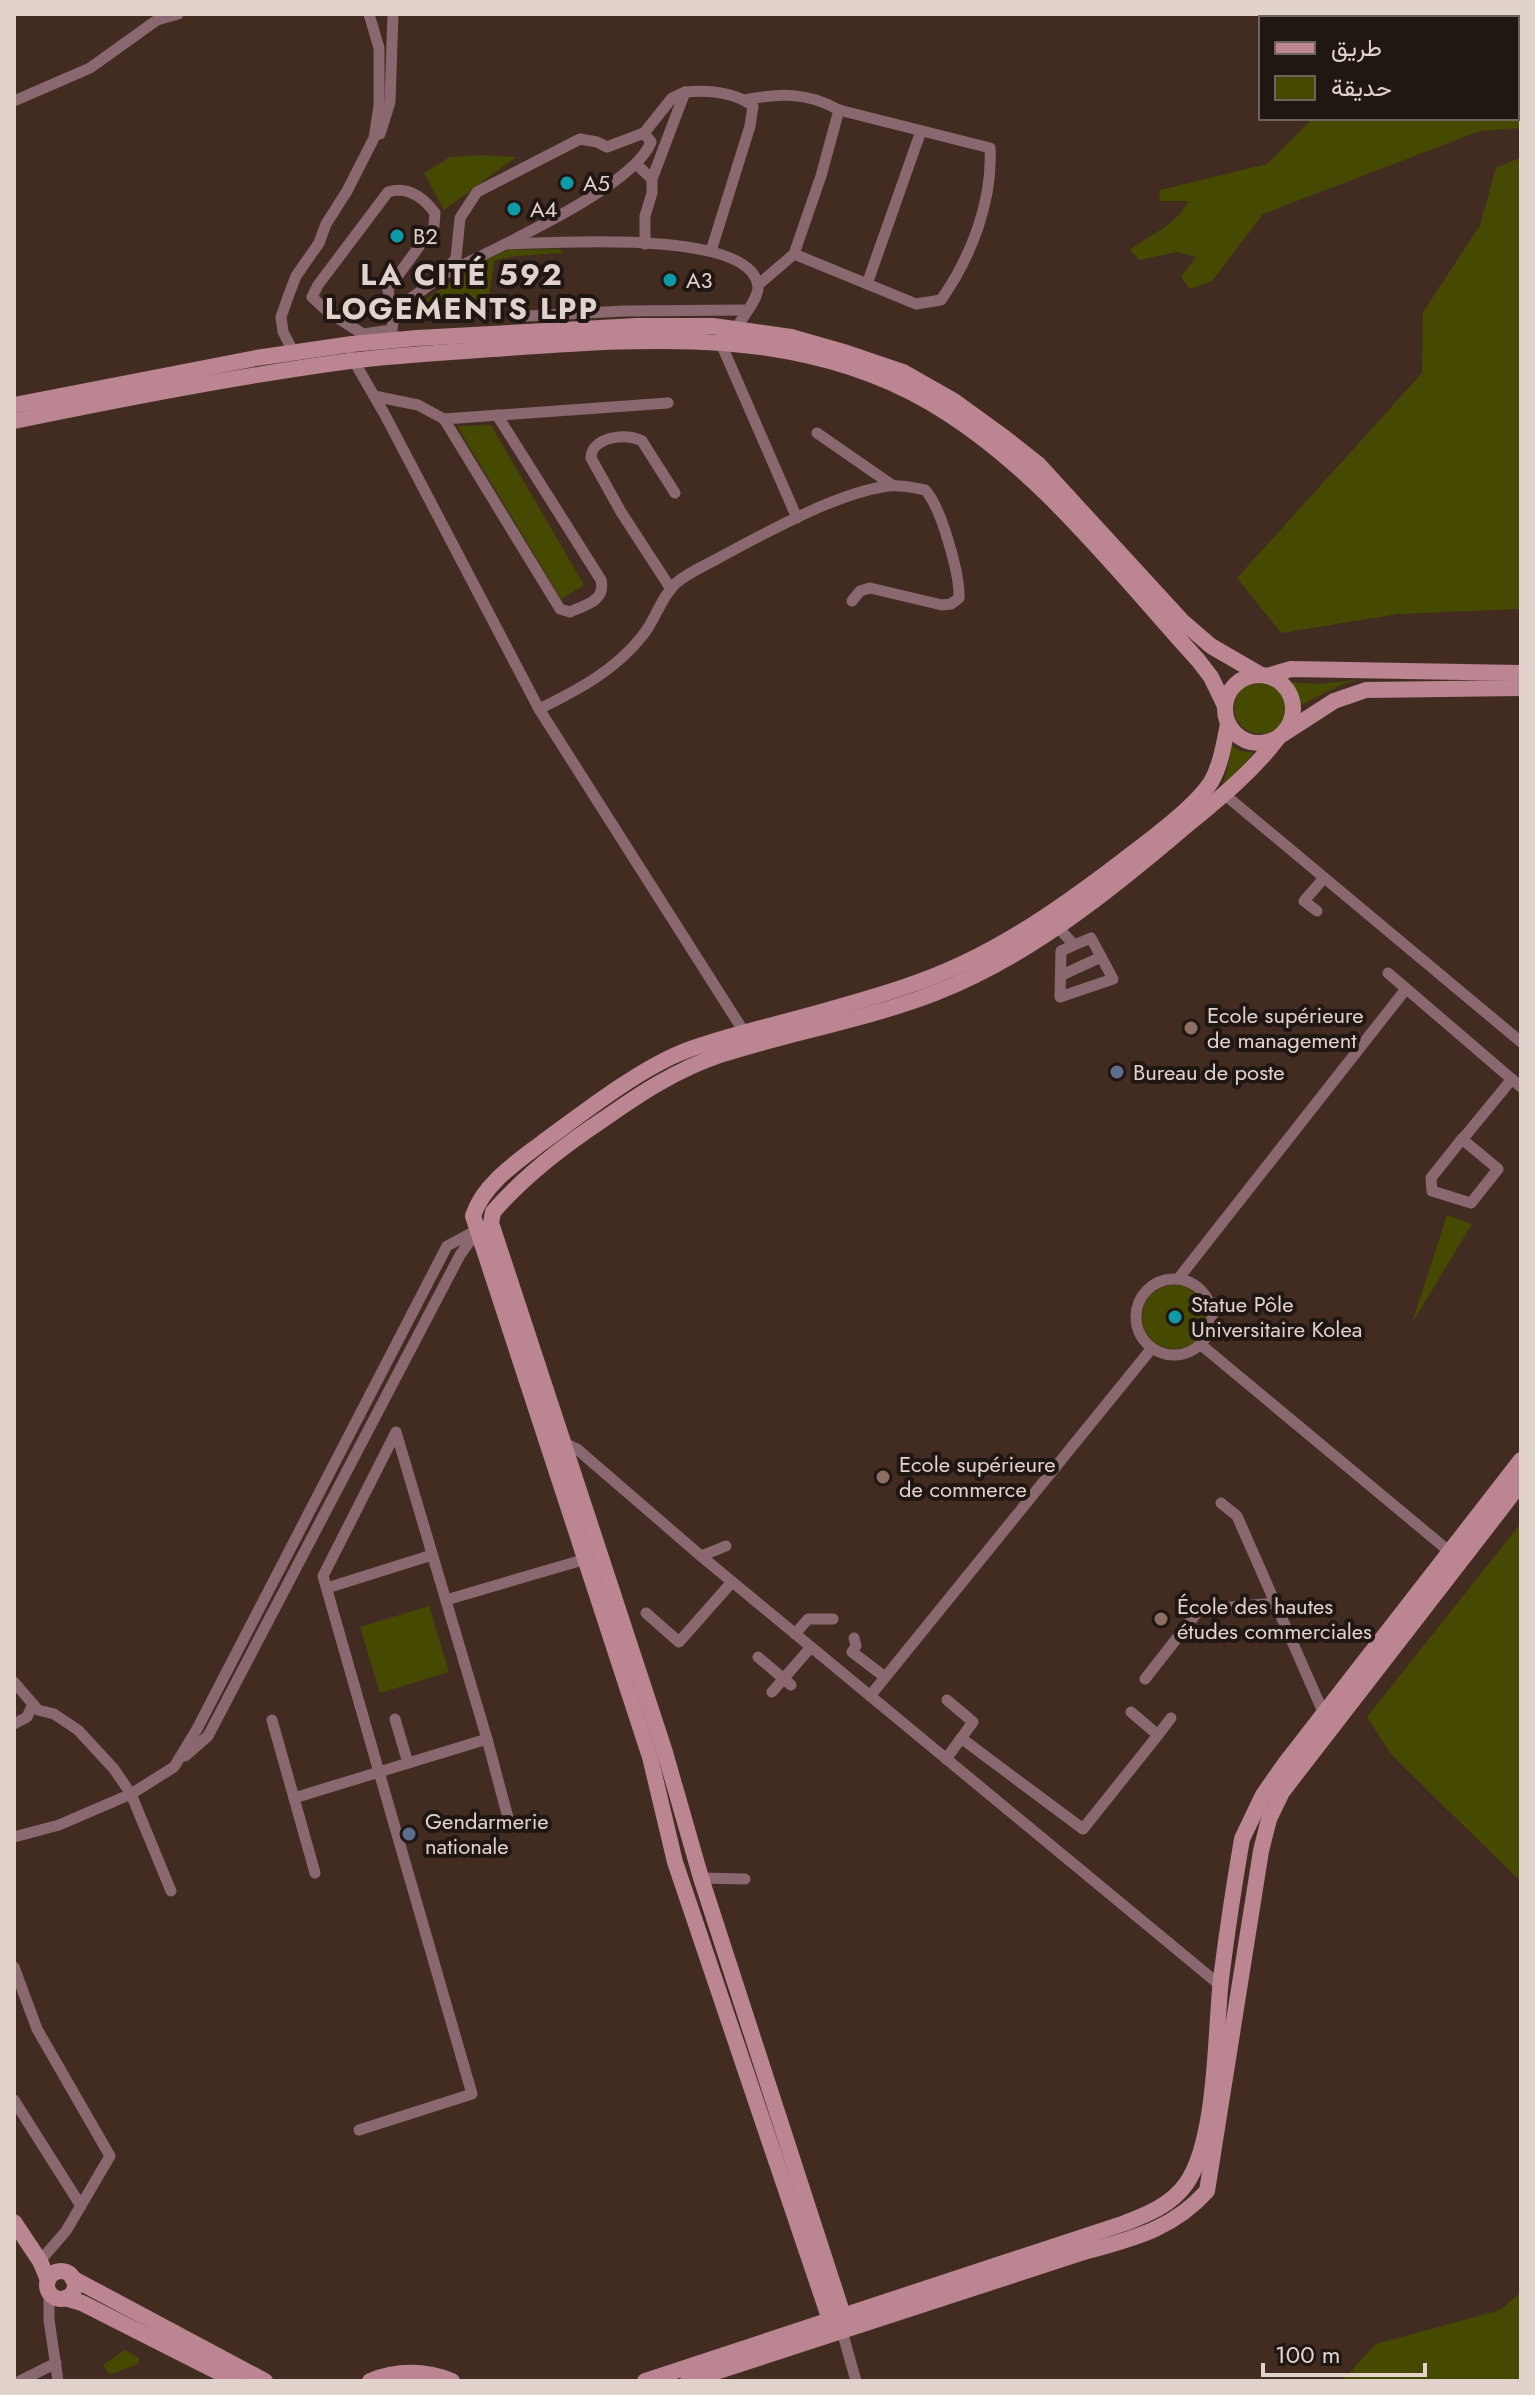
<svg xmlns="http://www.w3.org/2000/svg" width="1535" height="2395" font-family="Jost,Vazirmatn,sans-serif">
<rect width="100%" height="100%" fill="#422c22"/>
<g fill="#454901">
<path d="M1316,14H1521V128L1480,131L1263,214L1212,281L1190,289L1181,277L1196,257L1177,252L1139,260L1130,250C1153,232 1175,227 1188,201H1159L1160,190L1267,164L1313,118H1517V18H1339Z"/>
<path d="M479,155L516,157L444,210L424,173L450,157Z"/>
<path d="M1521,157V609L1399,614L1281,633L1237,578L1422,373L1423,312L1480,225L1496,168Z"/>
<path d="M560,249L562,253L517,256L494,260L488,308L404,315L473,266L507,250Z"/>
<path d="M491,425L584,585L561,599L457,426Z"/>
<path d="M1356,680L1341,685L1297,707L1294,690L1289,682L1319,684Z"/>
<circle cx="1260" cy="708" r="26"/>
<path d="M1231,745L1238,750L1254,753L1221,789L1228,768Z"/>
<path d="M1447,1215L1472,1224L1412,1323Z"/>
<circle cx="1174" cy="1317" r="32"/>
<path d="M1521,1523V1882L1391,1754L1367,1717Z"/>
<path d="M429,1606L449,1672L380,1693L360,1627Z"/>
<path d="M1521,2292V2381H1342L1376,2344L1500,2310Z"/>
<path d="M125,2350L139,2358L138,2364L110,2375L103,2365Z"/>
</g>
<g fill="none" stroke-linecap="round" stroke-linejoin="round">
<g stroke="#8a686f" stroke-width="11">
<path d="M685,92C708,90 734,92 753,106L750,126L711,251"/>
<path d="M744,100C779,93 808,92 839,110L821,176L794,254L758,285"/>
<path d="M14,101L90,68L157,20L178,14"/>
<path d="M644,133L672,98L685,92L652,179"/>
<path d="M380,134L390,102L393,14"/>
<path d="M637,165L652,179V193L645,216V244"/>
<path d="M507,244C550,243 751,228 758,286C759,299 742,317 736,329"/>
<path d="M794,254L916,304L941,300C971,257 993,201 990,148L839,110"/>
<path d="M867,284L921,131"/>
<path d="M527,316L625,311L745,310"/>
<path d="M392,330L363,334L327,311L312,297L318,285L388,192C407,186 423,197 435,213L434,226L388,289L390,303L395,310"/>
<path d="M719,339L797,518"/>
<path d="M390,341L395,310L443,275L456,258L460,218L477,192L580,139L597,142L607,147L644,133L651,142C634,188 490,250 443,275"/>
<path d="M294,353L283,332L281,317L288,297L296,276L319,243L326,224L347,191L374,138L379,106V48L369,14"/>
<path d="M351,356L385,415L539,709L746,1035"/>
<path d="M374,396L418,405L444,419L668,403"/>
<path d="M444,419L560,609L570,612C585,605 606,601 601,580L497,415"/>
<path d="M817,433L892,485"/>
<path d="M671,589L621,512L591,458C591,437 627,432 642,441L675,493"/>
<path d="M539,709C578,690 616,670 643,635C656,619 661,597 676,583C690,571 709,564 724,555C767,532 834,495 882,487C896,484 911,487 925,490C941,506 960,575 959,598L951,604L942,605L870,588L860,591L852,601"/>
<path d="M1224,794L1521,1042"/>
<path d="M1317,911L1304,901L1324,878"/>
<path d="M1057,926L1074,945L1061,951L1060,997L1113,979L1091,938L1074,945"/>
<path d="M1388,973L1521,1087"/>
<path d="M1062,975L1101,957"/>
<path d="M1462,1139L1498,1169L1471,1203L1432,1191L1431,1178L1462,1139L1466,1135L1512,1079"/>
<path d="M1178,1279L1406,989"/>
<circle cx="1174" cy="1317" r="38"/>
<path d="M1200,1344L1450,1552"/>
<path d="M396,1432L487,1739L379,1772L323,1576Z"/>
<path d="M562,1442L577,1449L701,1556L1221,1986"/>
<path d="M1221,1503L1237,1516L1324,1714"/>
<path d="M701,1556L726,1546"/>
<path d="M327,1588L432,1555"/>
<path d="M446,1600L586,1559"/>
<path d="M646,1613L679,1642L732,1582"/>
<path d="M795,1634L808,1619H833"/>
<path d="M854,1638L856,1646L852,1652L885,1677"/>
<path d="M758,1657L791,1685"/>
<path d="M1145,1679L1199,1610L1275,1603"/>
<path d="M14,1682L38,1710L54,1714L78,1730L114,1769L131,1794L171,1891"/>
<path d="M772,1692L811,1647"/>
<path d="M870,1696L1152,1348"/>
<path d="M1131,1712L1158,1735L1171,1718"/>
<path d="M395,1719L408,1763"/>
<path d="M272,1720L294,1798"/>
<path d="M14,1724L27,1717L33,1704"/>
<path d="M961,1738L1083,1829L1158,1735"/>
<path d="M487,1739L510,1825"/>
<path d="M185,1756L208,1736L460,1255L475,1234"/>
<path d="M946,1759L973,1722L947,1700"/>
<path d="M14,1837L59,1825L131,1794L174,1767L197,1729L447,1246L477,1230"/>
<path d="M315,1873L294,1798L379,1772L472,2094L359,2130"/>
<path d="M701,1878L745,1879"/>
<path d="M14,1967L37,2029L110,2156L66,2231L40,2261"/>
<path d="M14,2100L81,2206"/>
<path d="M49,2293V2320L58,2381"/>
<path d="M842,2331L856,2381"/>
<path d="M20,2381L56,2363"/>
</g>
<g stroke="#bb8592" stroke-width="16">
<path d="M14,405L256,358L352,344L417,338L637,326H713L791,337L847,353L903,372L954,401L1005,438L1038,464L1182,621L1211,646L1261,675"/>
<path d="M14,421C125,398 237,376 350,361C402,354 455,352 507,348C651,338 799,327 929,402C1035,463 1117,571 1198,660L1211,677L1225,706"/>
<circle cx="1259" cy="709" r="34"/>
<path d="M1267,676L1291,669L1521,673"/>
<path d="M1283,734L1334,701L1366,690L1521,688"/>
<path d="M14,2222L40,2261L48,2280"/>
<circle cx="61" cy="2285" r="14"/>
<path d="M72,2278L265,2381"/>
<path d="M65,2298L82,2303L236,2381"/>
<path d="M842,2331L830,2320L675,1862L650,1757L473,1216C483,1184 518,1161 543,1142C583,1113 635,1072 680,1053C710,1041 742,1033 773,1025C817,1013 863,1001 907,986C989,959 1057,911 1125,859C1149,841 1196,806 1211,782C1221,765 1224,743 1228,724"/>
<path d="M842,2331L843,2315L701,1878L664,1749L491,1223L493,1212C525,1175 563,1146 604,1119C641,1093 676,1070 720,1055C791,1032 865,1020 935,993C1028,957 1111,890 1186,826C1219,799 1252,772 1278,738"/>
<path d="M370,2381C396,2370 426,2370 452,2381"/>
<path d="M645,2381L1125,2223C1148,2214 1171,2205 1186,2184C1217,2140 1215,2034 1221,1979C1227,1932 1234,1885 1242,1839L1263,1795L1284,1765L1521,1460"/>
<path d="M688,2381L1081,2253C1130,2239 1171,2231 1207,2191L1261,1851L1269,1819L1282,1792L1521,1483"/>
</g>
</g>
<g fill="#0f9aa8" stroke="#211712" stroke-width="3">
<circle cx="567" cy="183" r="8"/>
<circle cx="514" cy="209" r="8"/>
<circle cx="397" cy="236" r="8"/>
<circle cx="670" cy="280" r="8"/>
<circle cx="1175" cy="1317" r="8"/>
</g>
<g fill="#8d6e63" stroke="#211712" stroke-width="3">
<circle cx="1191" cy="1028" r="8"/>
<circle cx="883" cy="1477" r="8"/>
<circle cx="1161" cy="1619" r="8"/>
</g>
<g fill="#5c6f8a" stroke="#211712" stroke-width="3">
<circle cx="1117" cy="1072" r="8"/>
<circle cx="409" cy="1834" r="8"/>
</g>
<g text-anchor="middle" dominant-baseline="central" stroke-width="8" stroke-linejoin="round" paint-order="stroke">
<g font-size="22" fill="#e1d2cc" stroke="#211712" text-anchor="start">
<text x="583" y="183">A5</text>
<text x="530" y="209">A4</text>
<text x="413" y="236">B2</text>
<text x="686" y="280">A3</text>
<text x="1207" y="1015">Ecole supérieure<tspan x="1207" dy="25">de management</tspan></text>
<text x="1133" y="1072">Bureau de poste</text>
<text x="1191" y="1304">Statue Pôle<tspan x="1191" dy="25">Universitaire Kolea</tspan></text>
<text x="899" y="1464">Ecole supérieure<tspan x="899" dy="25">de commerce</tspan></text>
<text x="1177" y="1606">École des hautes<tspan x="1177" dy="25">études commerciales</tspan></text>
<text x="425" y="1821">Gendarmerie<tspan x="425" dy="25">nationale</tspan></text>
</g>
<g font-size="30" font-weight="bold" letter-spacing="2" fill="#e1d2cc" stroke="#211712">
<text x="462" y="274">LA CITÉ 592<tspan x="462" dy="34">LOGEMENTS LPP</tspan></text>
</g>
</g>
<rect width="1535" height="2395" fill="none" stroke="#e1d2cc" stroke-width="32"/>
<rect x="1259" y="16" width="260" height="104" fill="#211712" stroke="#6e625c" stroke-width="2"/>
<rect x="1275" y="42" width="40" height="12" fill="#bb8592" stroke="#6e625c" stroke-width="2"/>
<text x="1331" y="56" font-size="24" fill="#e1d2cc">طريق</text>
<rect x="1275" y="76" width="40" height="24" fill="#454901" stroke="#6e625c" stroke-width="2"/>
<text x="1331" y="96" font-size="24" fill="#e1d2cc">حديقة</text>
<path d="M1263 2363v12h162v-12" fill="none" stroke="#e1d2cc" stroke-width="4"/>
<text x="1275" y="2363" font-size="24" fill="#e1d2cc" stroke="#211712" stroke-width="6" paint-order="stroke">100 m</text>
</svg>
